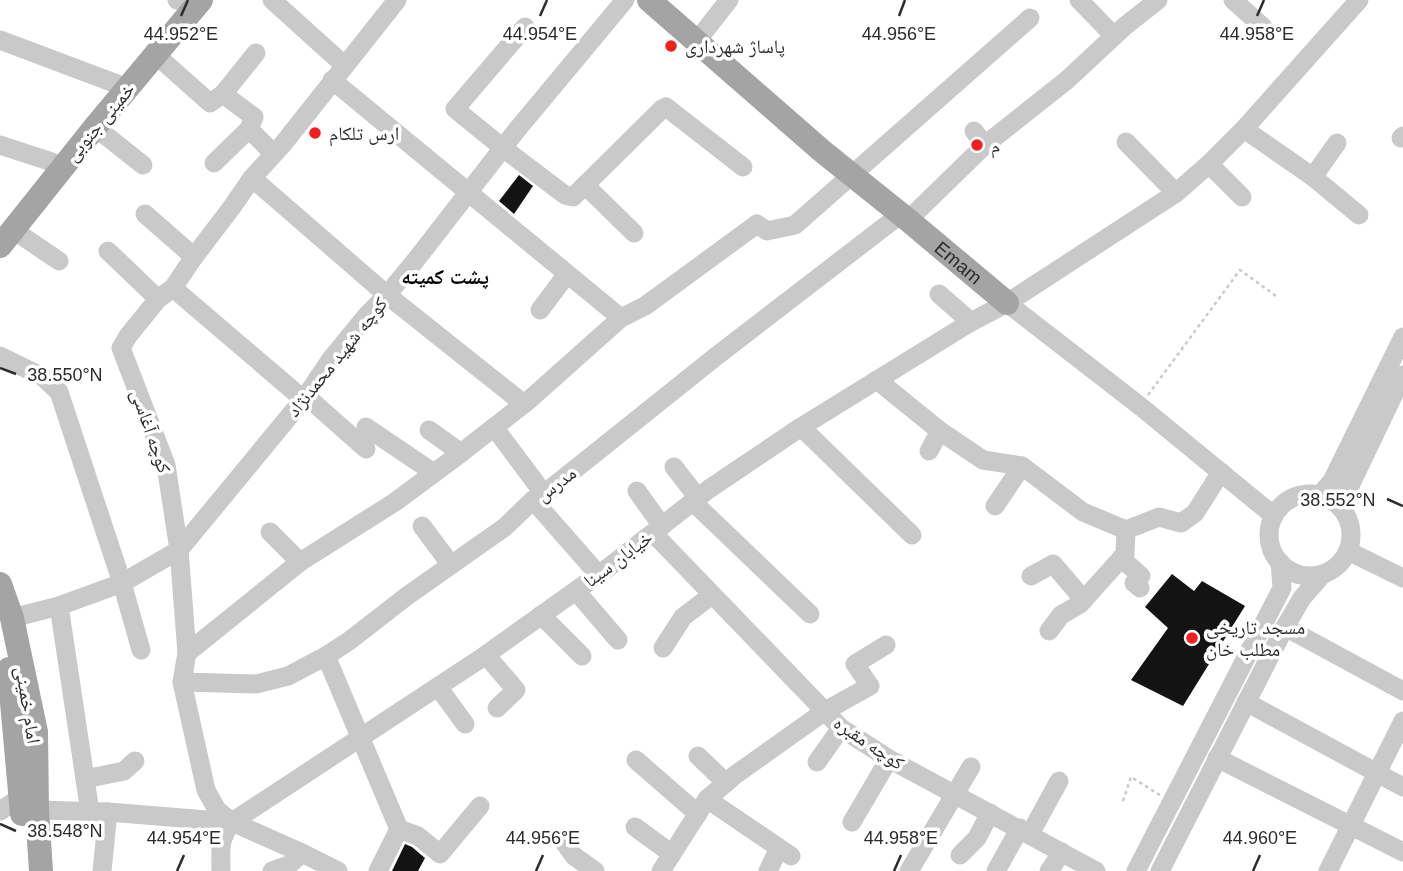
<svg xmlns="http://www.w3.org/2000/svg" width="1403" height="871" font-family="Arial,'Noto Naskh Arabic',sans-serif">
<rect width="100%" height="100%" fill="#fff"/>
<g fill="#131313">
<path d="M519,175L533,186L514,214L499,201Z"/>
<path d="M1172,574L1194,591L1202,581L1245,606L1183,706L1131,680L1168,628L1145,607Z"/>
<path d="M405,844L412,847L425,858L418,871H392Z"/>
</g>
<g fill="none" stroke-linecap="round" stroke-linejoin="round">
<g stroke="#c9c9c9" stroke-width="2.5" stroke-dasharray="3.5 3.5" stroke-linecap="butt">
<path d="M1148,395L1240,270L1276,296"/>
<path d="M1123,801L1131,777L1160,795"/>
</g>
<g stroke="#c9c9c9" stroke-width="19">
<path d="M177,0L181,1"/>
<path d="M272,0L344,65"/>
<path d="M1079,0L1114,36"/>
<path d="M1233,0L1263,27"/>
<path d="M525,27L455,109L503,148L565,195L573,197L662,109L666,107L743,167"/>
<path d="M0,40L117,84"/>
<path d="M696,42L729,0"/>
<path d="M156,55L210,103L223,94L254,117L249,129L273,153"/>
<path d="M332,80L621,318"/>
<path d="M223,94L256,53"/>
<path d="M95,127L143,165"/>
<path d="M1244,129L1313,177L1359,215"/>
<path d="M974,131L985,145"/>
<path d="M1401,138L1403,136"/>
<path d="M1126,142L1176,193"/>
<path d="M0,145L52,162"/>
<path d="M214,163L249,129"/>
<path d="M1209,164L1242,197"/>
<path d="M1313,177L1337,143"/>
<path d="M252,178L387,295L524,404"/>
<path d="M585,185L634,233"/>
<path d="M145,214L194,257"/>
<path d="M908,220L985,145L1067,80L1125,26L1158,0"/>
<path d="M12,229L59,261"/>
<path d="M108,251L158,299"/>
<path d="M173,288L303,399"/>
<path d="M939,294L971,322"/>
<path d="M1007,303L1140,406L1274,516"/>
<path d="M540,310L567,274"/>
<path d="M0,356L43,377L59,392L122,583L141,650"/>
<path d="M877,380L940,431L983,460L1022,466L1083,512L1126,530L1159,517L1181,523L1195,513L1221,472"/>
<path d="M306,396L366,449"/>
<path d="M366,427L434,473"/>
<path d="M494,427L544,494"/>
<path d="M801,427L912,535"/>
<path d="M429,430L461,453"/>
<path d="M929,451L940,431"/>
<path d="M674,467L698,498"/>
<path d="M637,491L662,526"/>
<circle cx="1310" cy="535" r="41"/>
<path d="M1320,495L1332,481L1403,337"/>
<path d="M533,500L598,574"/>
<path d="M693,502L810,614"/>
<path d="M995,506L1022,466"/>
<path d="M1341,508L1348,490L1403,375"/>
<path d="M422,526L451,565"/>
<path d="M270,532L300,562"/>
<path d="M653,533L841,728L889,759L1096,871"/>
<path d="M1348,551L1403,578"/>
<path d="M1121,558L1141,576L1134,583L1140,588"/>
<path d="M1031,576L1053,564L1084,600"/>
<path d="M576,591L618,640"/>
<path d="M59,606L90,812"/>
<path d="M541,615L582,656"/>
<path d="M12,618L59,606L122,583L179,550L306,396L331,359L367,315L387,295L415,261L516,131L625,0"/>
<path d="M1285,627L1403,691"/>
<path d="M1049,631L1061,615L1080,604L1125,554L1126,530"/>
<path d="M663,648L683,617L712,595"/>
<path d="M187,653L300,562L395,502L461,453L529,400L621,318L645,306L757,224L767,231L795,225L1030,18"/>
<path d="M486,655L516,690L497,708"/>
<path d="M326,656L399,829"/>
<path d="M182,682L256,684L288,676L326,656L349,641L407,596L505,527L533,500L544,494L714,358L901,214"/>
<path d="M438,687L465,724"/>
<path d="M1246,702L1403,787"/>
<path d="M698,756L726,783"/>
<path d="M1217,758L1403,852"/>
<path d="M636,760L698,814"/>
<path d="M817,762L841,728"/>
<path d="M85,779L124,771L135,761"/>
<path d="M707,799L791,856"/>
<path d="M37,810L108,812L232,822"/>
<path d="M0,811L21,797"/>
<path d="M852,822L889,759"/>
<path d="M635,827L672,854"/>
<path d="M399,829L418,836L440,854L480,806"/>
<path d="M1030,834L1059,781"/>
<path d="M561,838L574,856L595,871"/>
<path d="M960,855L977,838L990,813"/>
<path d="M102,871L108,812"/>
<path d="M221,871C221,849 218,841 232,822L480,659L609,567L709,489L801,427L971,322L1007,303L1176,193L1209,164L1244,129L1359,0"/>
<path d="M272,871L289,865L302,853"/>
<path d="M338,871L302,853L232,822L217,810L206,790L182,682L187,653L179,550L166,465L121,348L128,336L158,299L173,288L194,257L232,207L252,178L283,144L397,0"/>
<path d="M378,871L399,829"/>
<path d="M661,871L707,799L735,775L825,711L870,686L855,664L886,645"/>
<path d="M768,871L779,848"/>
<path d="M909,871L971,767"/>
<path d="M996,871L1020,828"/>
<path d="M1049,871L1062,852"/>
<path d="M1136,871L1282,588L1280,562"/>
<path d="M1160,871L1285,627L1302,598L1323,574"/>
<path d="M1328,871L1403,721"/>
</g>
<g stroke="#a4a4a4" stroke-width="24">
<path id="s1" d="M649,0L822,151L908,220L1007,303"/>
<path d="M0,246L95,127L201,0"/>
<path d="M0,584L12,618L36,732L37,810L41,871"/>
<path d="M9,669L22,814"/>
</g>
</g>
<path fill="none" stroke="#2c2c2c" stroke-width="2.5" d="M181,16L188,0M540,16L547,0M899,16L905,0M1257,16L1264,0M0,368L16,374M1387,499L1403,506M0,824L16,831M177,871L184,855M536,871L543,855M894,871L901,855M1253,871L1260,855"/>
<g fill="#f31e1e" stroke="#fff" stroke-width="2.5">
<circle cx="671" cy="46" r="7"/>
<circle cx="315" cy="133" r="7"/>
<circle cx="977" cy="145" r="7"/>
<circle cx="1192" cy="638" r="7"/>
</g>
<g text-anchor="middle" dominant-baseline="central" stroke-width="7" stroke-linejoin="round" paint-order="stroke">
<g font-size="19" fill="#2c2c2c" stroke="#fff" text-anchor="start">
<text x="685" y="46">پاساژ شهرداری</text>
<text x="329" y="133">ارس تلکام</text>
<text x="991" y="145">م</text>
<text x="1206" y="627">مسجد تاریخی<tspan x="1206" dy="22">مطلب خان</tspan></text>
</g>
<g font-size="19" fill="#2c2c2c" stroke="#fff">
<text transform="translate(100 122) rotate(-50)">خمینی جنوبی</text>
<text stroke="none"><textPath href="#s1" startOffset="406">Emam</textPath></text>
<text transform="translate(337 357) rotate(-51)">کوچه شهید محمدنژاد</text>
<text transform="translate(151 431) rotate(71)">کوچه آغاسی</text>
<text transform="translate(556 484) rotate(-37)">مدرس</text>
<text transform="translate(618 559) rotate(-37)">خیابان سینا</text>
<text transform="translate(28 705) rotate(81)">امام خمینی</text>
<text transform="translate(869 743) rotate(34)">کوچه مقبره</text>
</g>
<g font-size="21" font-weight="bold" fill="#000" stroke="#fff">
<text x="445" y="276">پشت کمیته</text>
</g>
</g>
<g font-size="18" text-anchor="middle" fill="#2c2c2c" stroke="#fff" stroke-width="7" stroke-linejoin="round" paint-order="stroke">
<text x="181" y="40">44.952°E</text>
<text x="540" y="40">44.954°E</text>
<text x="899" y="40">44.956°E</text>
<text x="1257" y="40">44.958°E</text>
<text x="65" y="381">38.550°N</text>
<text x="1338" y="506">38.552°N</text>
<text x="65" y="837">38.548°N</text>
<text x="184" y="844">44.954°E</text>
<text x="543" y="844">44.956°E</text>
<text x="901" y="844">44.958°E</text>
<text x="1260" y="844">44.960°E</text>
</g>
</svg>
